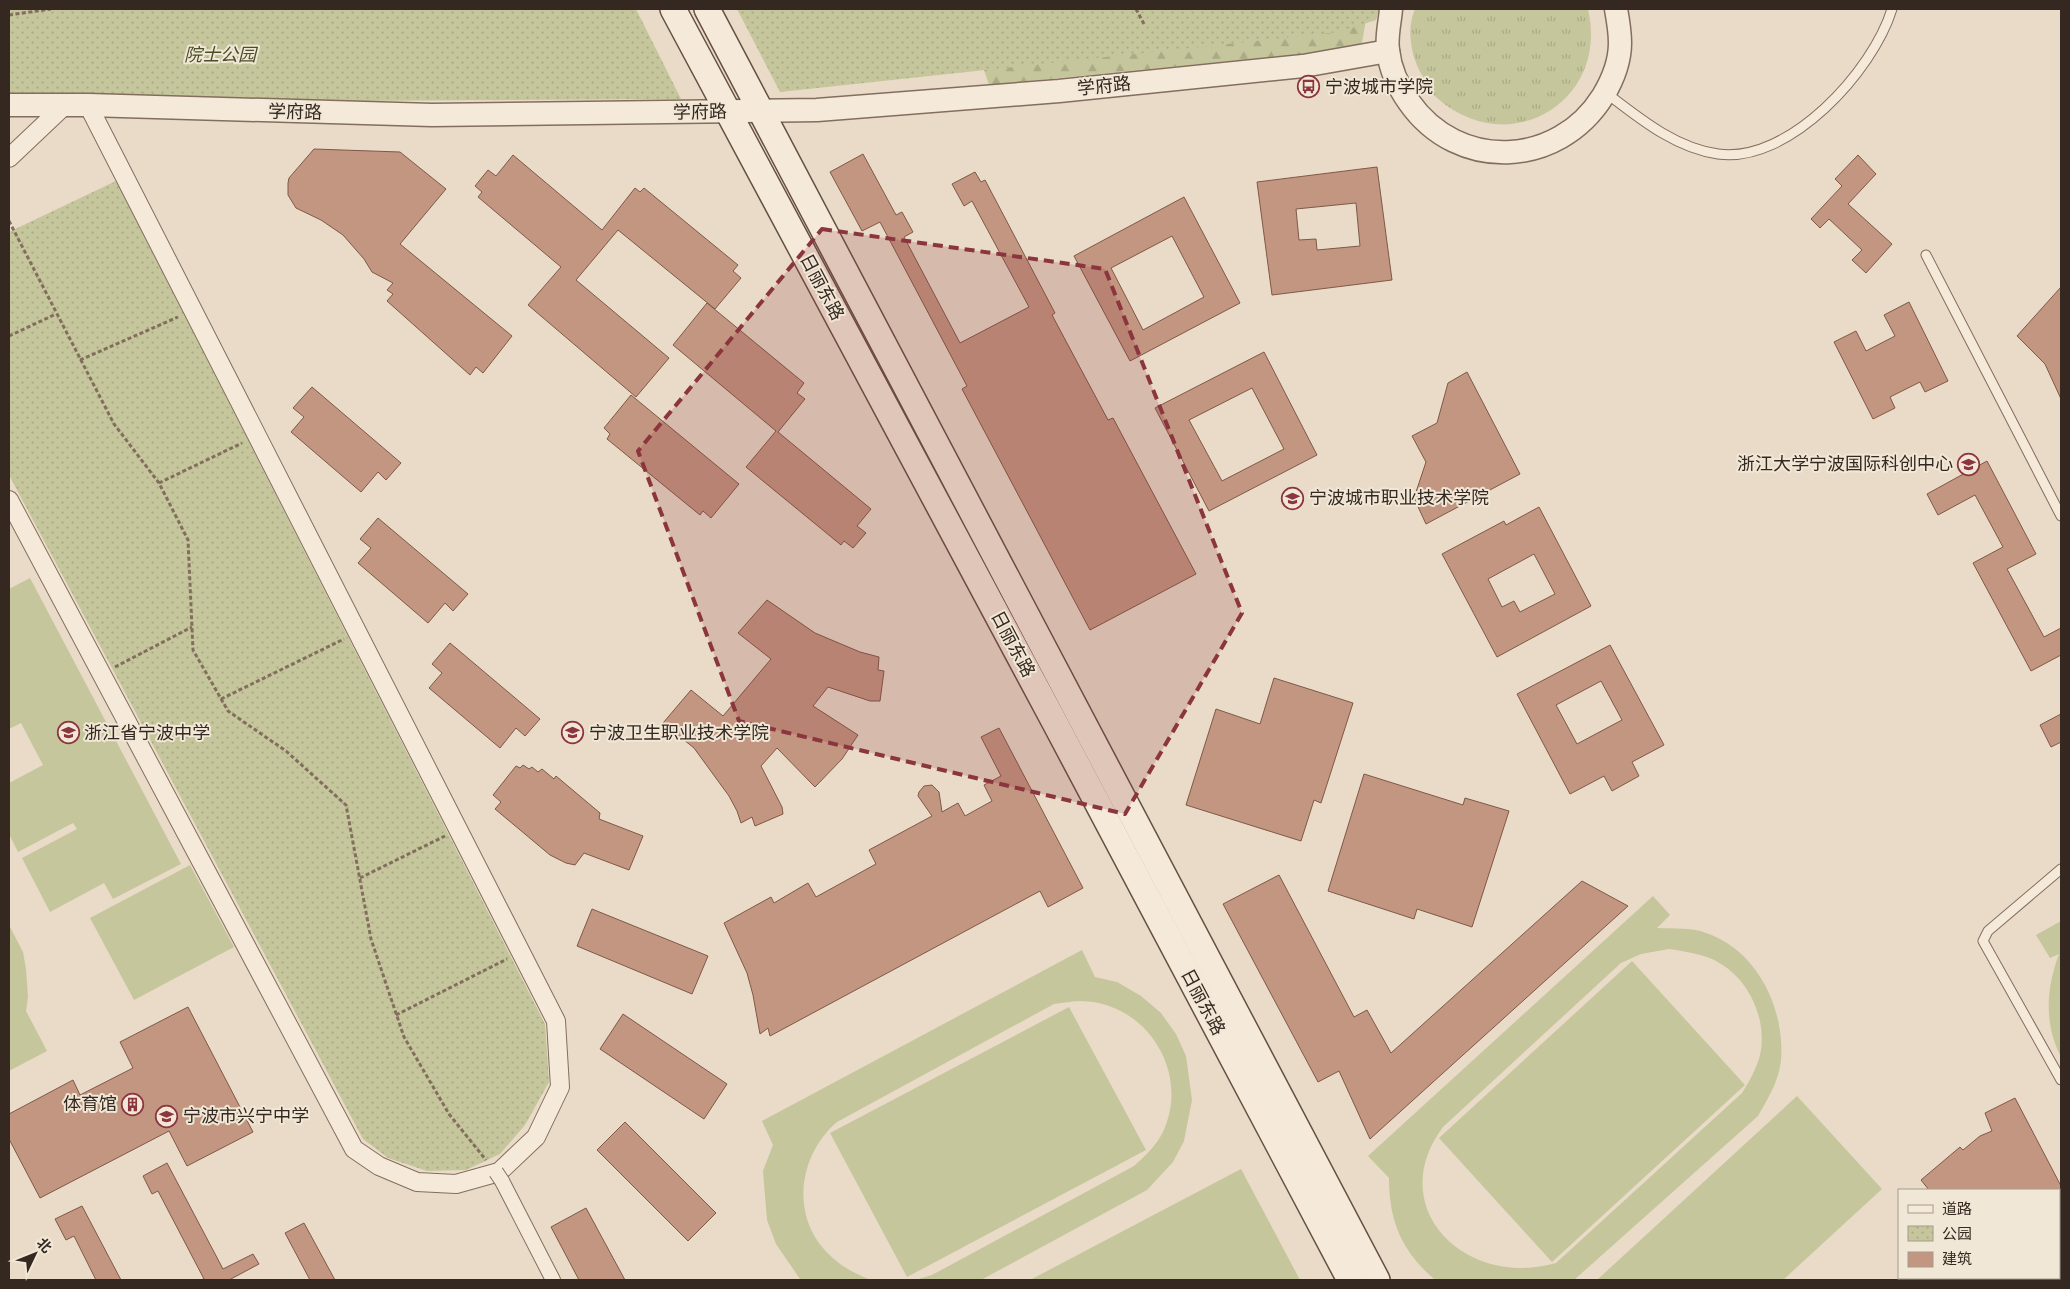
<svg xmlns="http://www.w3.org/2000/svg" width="2070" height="1289" font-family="'Crimson Pro','Noto Sans SC',serif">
<defs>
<pattern id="grass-tufts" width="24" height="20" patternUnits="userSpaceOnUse" patternTransform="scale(1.25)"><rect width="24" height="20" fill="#c5c69c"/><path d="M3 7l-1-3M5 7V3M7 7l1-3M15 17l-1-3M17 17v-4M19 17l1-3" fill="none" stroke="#aaaa86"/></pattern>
<pattern id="forest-firs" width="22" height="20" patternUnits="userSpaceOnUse" patternTransform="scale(1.25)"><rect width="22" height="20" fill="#c5c69c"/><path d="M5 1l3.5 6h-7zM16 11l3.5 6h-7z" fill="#aaaa86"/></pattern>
<pattern id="park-dots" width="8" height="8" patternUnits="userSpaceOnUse" patternTransform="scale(1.25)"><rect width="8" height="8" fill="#c5c69c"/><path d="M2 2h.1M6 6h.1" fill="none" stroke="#aaaa86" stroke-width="1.8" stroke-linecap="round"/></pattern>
</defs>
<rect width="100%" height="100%" fill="#e9dbc7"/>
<path fill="url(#grass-tufts)" d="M1415,9H1588C1610,103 1507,162 1436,97C1430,92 1426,82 1422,75C1411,57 1406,29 1415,9Z"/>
<path fill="url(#forest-firs)" d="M964,9H1368L1361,48L989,85Z"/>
<g fill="url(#park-dots)">
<path d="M9,9H636L681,99L9,103Z"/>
<path d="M737,9H1379L1376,20L1339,32L780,92Z"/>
<path d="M116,181L545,1024L549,1082L525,1125L500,1154L466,1170L427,1171L388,1158L363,1139L9,475V232Z"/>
</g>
<g fill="#c5c69c" fill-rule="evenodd">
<path d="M30,578L181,864L113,899L104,883L50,912L22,858L77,829L73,823L18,852L9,834V783L43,765L21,723L9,729V589Z"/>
<path d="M190,865L234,947L134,1000L90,918Z"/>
<path d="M1653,896L1670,915L1657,928C1673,929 1691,927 1706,933C1757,950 1785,1008 1781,1060C1779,1081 1768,1098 1758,1116L1574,1280H1435C1402,1251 1389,1222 1389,1178L1368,1156ZM1669,949C1687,952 1706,954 1721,964C1751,982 1769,1024 1759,1059C1755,1071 1749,1082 1742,1093L1556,1263C1465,1289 1383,1207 1443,1127L1621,963L1641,954Z"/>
<path d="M2061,921V1057C2044,1024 2046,989 2059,954L2050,958L2036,935Z"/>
<path d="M9,925L23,952L26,969L28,997L26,1011L47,1051L9,1071Z"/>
<path d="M1082,950L1095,977L1117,982L1141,996L1161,1013L1176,1034L1186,1056L1192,1100L1184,1141L1173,1162L1147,1190L981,1280H915L932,1275L1134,1166C1145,1156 1156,1146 1163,1132C1191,1072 1146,1002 1081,1001C1072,1001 1063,1003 1054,1004L837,1122C803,1151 791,1204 819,1243C832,1261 850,1272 871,1280L800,1279L776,1244L767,1220L763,1171L773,1145L762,1121Z"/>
<path d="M1632,961L1745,1085L1552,1262L1439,1138Z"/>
<path d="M1069,1007L1146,1150L907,1277L830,1133Z"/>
<path d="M1797,1096L1882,1189L1783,1280H1597Z"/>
<path d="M1241,1169L1300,1280H1030Z"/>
</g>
<g fill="#c39681" stroke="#7f5847" fill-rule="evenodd">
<path d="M314,149L400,152L446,189L400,244L512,336L483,373L476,367L470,375L387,301L393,294L387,290L393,283L372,272L364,259L343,235L321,220L296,208L288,195V183L289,178Z"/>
<path d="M863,154L896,215L902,212L913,232L904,237L960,343L1029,307L972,201L964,206L952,184L975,172L981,182L985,180L1055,313L1052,315L1108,420L1113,418L1196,574L1090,630L962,389L967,386L880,222L862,231L830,172Z"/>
<path d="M513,155L602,230L635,188L640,192L644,188L738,265L733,271L741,278L715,309L618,230L576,280L669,358L636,397L528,305L561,267L478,197L482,192L475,186L488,170L496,176Z"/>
<path d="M1858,155L1876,174L1848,204L1892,244L1866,273L1852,260L1862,250L1829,219L1820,228L1811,219L1842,186L1835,179Z"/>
<path d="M1377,167L1392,280L1272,295L1257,182ZM1356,203L1360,246L1317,250L1316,239L1299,240L1296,209Z"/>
<path d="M1184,197L1240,303L1130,361L1074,256ZM1172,236L1204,297L1143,330L1111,268Z"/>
<path d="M2061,287V399L2045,364L2017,336Z"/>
<path d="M1909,302L1948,381L1925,392L1920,382L1890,397L1895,408L1873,419L1834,342L1856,331L1866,351L1895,336L1884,315Z"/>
<path d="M707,303L804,383L797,393L805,399L778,432L871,509L857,526L866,533L853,548L844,541L841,545L746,467L776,431L673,345Z"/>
<path d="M1264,352L1317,455L1209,511L1155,408ZM1252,388L1284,449L1222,481L1189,420Z"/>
<path d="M1467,372L1520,474L1426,524L1414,498L1426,462L1412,436L1437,423L1448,383Z"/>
<path d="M312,387L401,463L386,480L378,472L361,492L291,432L304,417L293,408Z"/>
<path d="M631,395L739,484L711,518L703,511L700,515L607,439L610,434L604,428Z"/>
<path d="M1987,461L2036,554L2007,569L2044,637L2061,628V655L2031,671L1973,563L2003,547L1975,495L1938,515L1927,494Z"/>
<path d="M1539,507L1591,606L1497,657L1442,554L1504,521L1506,525ZM1534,554L1555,594L1520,612L1514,601L1502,607L1488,579Z"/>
<path d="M378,518L468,594L453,611L445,603L428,623L358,563L371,548L360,539Z"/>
<path d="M767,600L815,633L860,652L879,657L878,670L884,671L880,701H870L828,687L813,706L858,735L842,759L815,787L777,748L761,766L782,807L783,814L755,826L752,817L741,823L737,811L729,796L694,748L663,723L691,690L723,716L771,659L738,633Z"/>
<path d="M450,643L540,719L525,736L516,728L500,748L429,688L442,673L432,664Z"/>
<path d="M1610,645L1664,745L1632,762L1639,776L1612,791L1604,776L1570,794L1517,694ZM1601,681L1622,720L1577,744L1556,705Z"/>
<path d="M1274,678L1353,703L1321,803L1314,800L1301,841L1186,805L1216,709L1260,724Z"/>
<path d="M2061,714V742L2051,747L2040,725Z"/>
<path d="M999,728L1083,888L1048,907L1040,891L770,1036L768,1028L760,1034L753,995L747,973L724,923L771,897L774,903L808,883L816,897L876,864L869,850L932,816L918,796L919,792L924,786L932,785L939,792L942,812L958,803L965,816L992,801L984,785L1001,776L981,737Z"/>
<path d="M523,765L529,769L532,767L538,772L542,769L554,779L556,776L600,813L599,819L643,836L629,870L584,853L575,865L566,863L550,855L495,809L501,802L493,795L516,766L520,768Z"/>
<path d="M1364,774L1463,805L1465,798L1509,811L1472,927L1417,909L1414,919L1328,891Z"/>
<path d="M1279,875L1354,1017L1367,1010L1391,1053L1582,881L1628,906L1370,1139L1339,1071L1318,1082L1223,904Z"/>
<path d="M592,909L708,956L692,994L577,946Z"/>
<path d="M188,1007L253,1132L187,1166L169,1131L40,1198L9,1139V1114L73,1080L80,1095L133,1068L120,1042Z"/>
<path d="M623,1014L727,1084L704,1119L600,1049Z"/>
<path d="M2015,1098L2061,1186V1190H1929L1921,1180L1960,1147L1963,1150L1980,1136L1992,1131L1985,1113Z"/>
<path d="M625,1122L716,1213L688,1241L597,1150Z"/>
<path d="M167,1163L223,1269L253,1254L259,1264L229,1280H200L204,1279L158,1191L152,1194L143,1176Z"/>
<path d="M82,1206L121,1280H96L74,1236L66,1240L55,1219Z"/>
<path d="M586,1208L625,1280H579L551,1227Z"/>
<path d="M304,1223L335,1280H310L285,1233Z"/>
</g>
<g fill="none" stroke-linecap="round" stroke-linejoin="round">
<defs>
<g id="service">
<path d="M1605,92C1639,118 1675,148 1718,154C1789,164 1873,71 1892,9"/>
<path d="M1926,255L2061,516"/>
<path d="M2061,869L1988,931L1983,941L2061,1080"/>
</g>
<path id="pedestrian" d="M502,1181L553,1280"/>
<g id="minor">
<path d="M9,158L65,105"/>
<path d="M9,500L354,1149L379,1166L417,1182L456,1184L499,1172L536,1137L560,1087L556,1021L88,105"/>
</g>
<g id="tertiary">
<path d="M1391,9C1390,22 1386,37 1388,50C1390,69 1399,88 1409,102C1458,172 1558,168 1603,96C1612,81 1620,61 1620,43C1620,32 1618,20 1616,9"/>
<path d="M9,105H88L432,115L817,110L1059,91L1303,66L1388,51"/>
</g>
<g id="secondary">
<path d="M673,9L1054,721L1350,1280"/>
<path d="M707,9L1377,1280"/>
</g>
</defs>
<use href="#service" stroke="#836e5e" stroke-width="11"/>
<use href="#pedestrian" stroke="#836e5e" stroke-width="16"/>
<use href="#minor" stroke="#836e5e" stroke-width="20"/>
<use href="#tertiary" stroke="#836e5e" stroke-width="25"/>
<use href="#secondary" stroke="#655041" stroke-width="28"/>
<g stroke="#836e5e" stroke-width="3" stroke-dasharray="4 2.5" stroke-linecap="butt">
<path d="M1136,9L1144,24"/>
<path d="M9,15L51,9"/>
<path d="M9,221L114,424L159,483L188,540L193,650L228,711L286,751L346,805L371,939L404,1037L449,1114L486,1160"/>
<path d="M9,336L56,314"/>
<path d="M80,360L178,317"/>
<path d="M159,483L242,443"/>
<path d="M115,667L192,627"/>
<path d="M221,699L344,639"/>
<path d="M360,878L445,836"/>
<path d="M396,1015L507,959"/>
</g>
<use href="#service" stroke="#f5ead9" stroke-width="9"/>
<use href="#pedestrian" stroke="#f5ead9" stroke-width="14"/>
<use href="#minor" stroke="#f5ead9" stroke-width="18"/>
<use href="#tertiary" stroke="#f5ead9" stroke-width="22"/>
<use href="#secondary" stroke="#f5ead9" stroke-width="25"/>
<defs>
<path id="pedestrian-bridge" d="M496,1172L502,1181"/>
</defs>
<use href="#pedestrian-bridge" stroke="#836e5e" stroke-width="16" stroke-linecap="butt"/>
<use href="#pedestrian-bridge" stroke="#f5ead9" stroke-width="14"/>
</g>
<path fill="#8b353e" fill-opacity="0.2" stroke="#8b353e" stroke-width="4" stroke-dasharray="10 6" stroke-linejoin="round" d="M822,229L1105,269L1242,613L1125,814L739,721L638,451Z"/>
<defs>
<symbol id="bus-ring" viewBox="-11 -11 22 22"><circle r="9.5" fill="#f1e7d6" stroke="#8b353e" stroke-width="1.5"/><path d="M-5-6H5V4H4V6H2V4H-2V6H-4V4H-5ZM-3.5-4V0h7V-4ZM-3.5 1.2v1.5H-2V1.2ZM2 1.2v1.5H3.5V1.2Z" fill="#8b353e"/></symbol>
<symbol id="university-ring" viewBox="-11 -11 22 22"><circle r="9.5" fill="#f1e7d6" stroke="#8b353e" stroke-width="1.5"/><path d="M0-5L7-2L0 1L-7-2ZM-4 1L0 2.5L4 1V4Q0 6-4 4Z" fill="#8b353e"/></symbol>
<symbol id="school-ring" viewBox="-11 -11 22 22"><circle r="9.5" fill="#f1e7d6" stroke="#8b353e" stroke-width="1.5"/><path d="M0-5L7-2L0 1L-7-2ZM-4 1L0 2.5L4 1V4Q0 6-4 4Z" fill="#8b353e"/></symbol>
<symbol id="building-ring" viewBox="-11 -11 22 22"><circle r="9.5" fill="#f1e7d6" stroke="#8b353e" stroke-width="1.5"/><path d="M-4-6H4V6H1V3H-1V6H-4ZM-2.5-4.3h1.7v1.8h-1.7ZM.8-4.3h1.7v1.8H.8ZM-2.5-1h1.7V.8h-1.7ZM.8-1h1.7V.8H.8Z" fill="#8b353e"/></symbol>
</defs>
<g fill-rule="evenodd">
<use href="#bus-ring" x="1296" y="74" width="25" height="25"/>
<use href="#university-ring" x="1956" y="452" width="25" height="25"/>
<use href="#university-ring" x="1280" y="486" width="25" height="25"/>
<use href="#school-ring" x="56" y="720" width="25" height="25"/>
<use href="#university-ring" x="560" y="720" width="25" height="25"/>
<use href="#building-ring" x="120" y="1092" width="25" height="25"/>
<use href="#school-ring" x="154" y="1104" width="25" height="25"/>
</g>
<g text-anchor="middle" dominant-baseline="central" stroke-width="4" stroke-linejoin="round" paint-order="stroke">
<g font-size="18" font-style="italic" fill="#494f29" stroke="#f1e7d6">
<text x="220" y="55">院士公园</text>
</g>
<g font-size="18" fill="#352820" stroke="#f1e7d6">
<text transform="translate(1104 86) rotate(-6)">学府路</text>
<text transform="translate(295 112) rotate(1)">学府路</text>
<text transform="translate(700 112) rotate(-1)">学府路</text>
<text transform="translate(822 287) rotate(62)">日丽东路</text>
<text transform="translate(1013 644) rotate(62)">日丽东路</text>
<text transform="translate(1203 1002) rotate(62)">日丽东路</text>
</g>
<g font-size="18" fill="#352820" stroke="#f1e7d6" text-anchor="start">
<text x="1325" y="87">宁波城市学院</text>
<text x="1953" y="464" text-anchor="end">浙江大学宁波国际科创中心</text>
<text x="1309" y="498">宁波城市职业技术学院</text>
<text x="84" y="733">浙江省宁波中学</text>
<text x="589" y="733">宁波卫生职业技术学院</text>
<text x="117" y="1104" text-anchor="end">体育馆</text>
<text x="183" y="1116">宁波市兴宁中学</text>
</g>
</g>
<rect width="2070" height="1289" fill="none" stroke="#352820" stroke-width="20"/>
<rect x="1898" y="1189" width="162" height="90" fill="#f1e7d6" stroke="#a69b8d"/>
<rect x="1908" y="1205" width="25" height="8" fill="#f5ead9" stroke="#a69b8d"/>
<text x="1942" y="1214" font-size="15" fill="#352820">道路</text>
<rect x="1908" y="1226" width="25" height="15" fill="url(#park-dots)" stroke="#a69b8d"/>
<text x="1942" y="1239" font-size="15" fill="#352820">公园</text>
<rect x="1908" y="1252" width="25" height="15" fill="#c39681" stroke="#a69b8d"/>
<text x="1942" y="1264" font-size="15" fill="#352820">建筑</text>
<g transform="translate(35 1254) rotate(47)" stroke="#f1e7d6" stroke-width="4" paint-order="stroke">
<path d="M0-4L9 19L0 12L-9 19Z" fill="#352820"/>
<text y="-8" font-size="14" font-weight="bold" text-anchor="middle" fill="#352820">北</text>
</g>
</svg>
